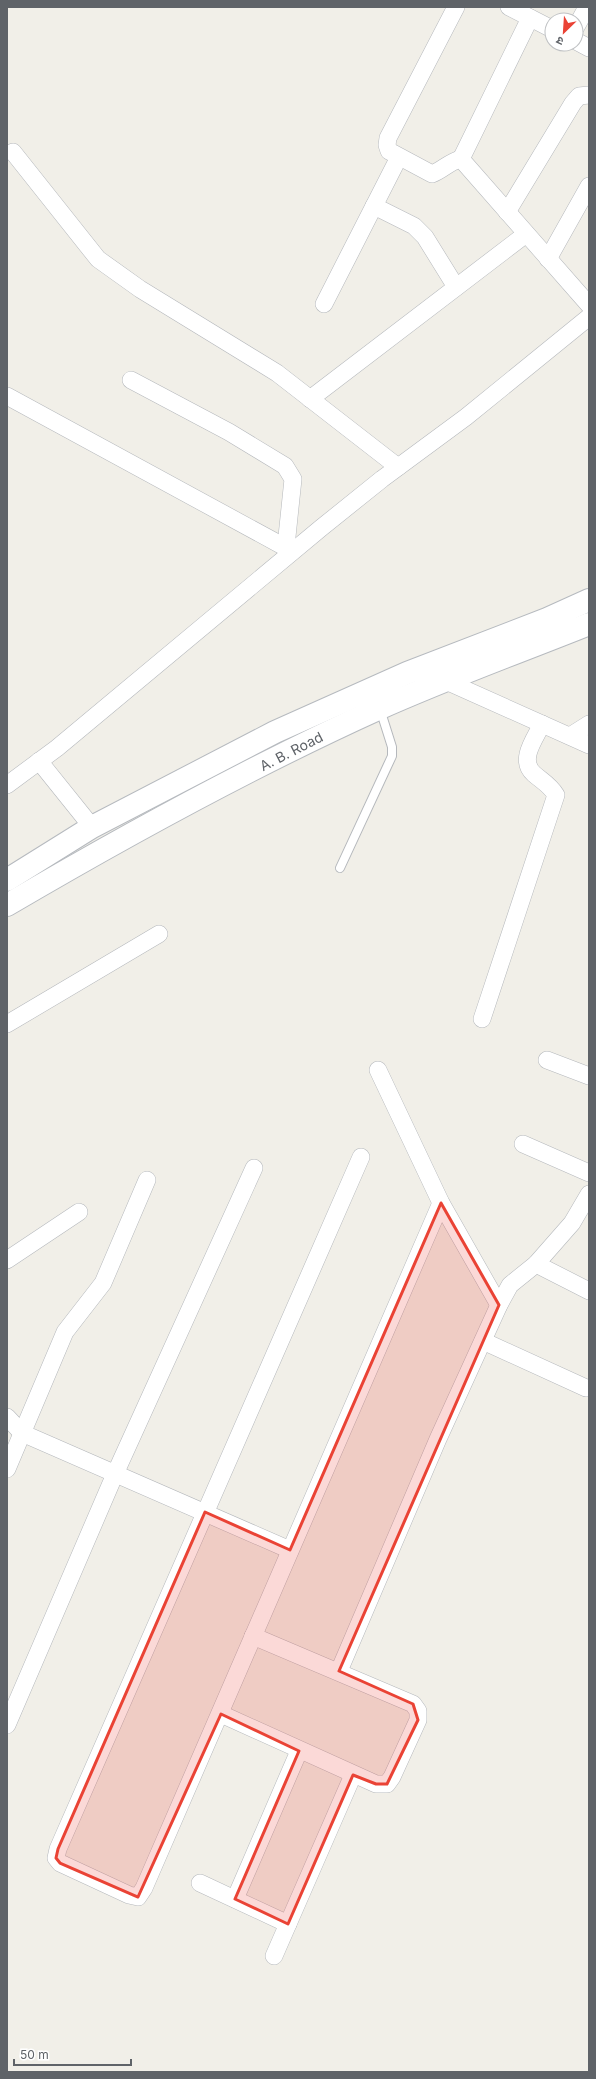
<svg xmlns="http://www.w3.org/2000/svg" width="596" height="2079" font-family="Inter,'Noto Sans Devanagari',sans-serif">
<rect width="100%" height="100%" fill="#f1efe8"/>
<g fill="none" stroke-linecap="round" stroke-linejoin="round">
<defs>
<path id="service" d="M340,868L392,756V747L380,709"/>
<g id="minor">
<path d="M456,7L388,138L387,145L389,151L432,174C443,170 450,161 461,159L589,305"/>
<path d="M509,7L552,29"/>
<path d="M576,27L587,7"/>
<path d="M576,41L589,48"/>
<path d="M13,152L98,259L140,289L277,373L398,467"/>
<path d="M461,159L530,18"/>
<path d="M374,206L414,226L425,237L456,287"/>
<path d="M507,212L573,103L579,96L589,95"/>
<path d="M548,259L589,186"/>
<path d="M324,304L399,157"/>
<path d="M131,380L229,432L285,466L293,479L286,546"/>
<path d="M7,396L292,551"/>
<path d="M310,399L526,234"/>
<path d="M446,681L589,745"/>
<path d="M570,736L589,724"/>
<path d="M39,761L92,827"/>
<path d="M7,785L57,748L321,528L382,479L466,417L589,317"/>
<path d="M482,1019L556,795C550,785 542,781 534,774C518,760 535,739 542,724"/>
<path d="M7,1024L159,934"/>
<path d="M547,1060L589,1076"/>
<path d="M378,1070L441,1203L499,1305"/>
<path d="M523,1144L589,1173"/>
<path d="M361,1157L58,1849L56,1858L60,1863L129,1895L138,1897L144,1888L441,1203"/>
<path d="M7,1260L79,1212"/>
<path d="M536,1264L589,1291"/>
<path d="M483,1341L586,1388"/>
<path d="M7,1417L22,1433L290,1550"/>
<path d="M7,1469L65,1332L103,1283L147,1180"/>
<path d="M339,1671L438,1439L499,1305L510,1285L536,1264L572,1223L589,1194"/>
<path d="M221,1714L376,1784H387L392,1777L418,1720V1711L413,1704L253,1636"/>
<path d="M7,1725L115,1474L254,1168"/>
<path d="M200,1883L288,1924"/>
<path d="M235,1899L299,1751"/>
<path d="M274,1956L353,1775"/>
</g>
<g id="secondary">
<path d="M7,880L92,827L275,732L407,673L547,619L589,600"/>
<path d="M7,905C128,834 250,767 378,709C447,678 519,652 589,624"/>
</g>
</defs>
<use href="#service" stroke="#b5b8bc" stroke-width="10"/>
<use href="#minor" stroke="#b5b8bc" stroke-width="18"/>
<use href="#secondary" stroke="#b6babf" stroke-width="24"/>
<use href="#service" stroke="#fff" stroke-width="8"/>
<use href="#minor" stroke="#fff" stroke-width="17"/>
<use href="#secondary" stroke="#fff" stroke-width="22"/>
</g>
<path fill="#ea4335" fill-opacity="0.2" stroke="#ea4335" stroke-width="3" stroke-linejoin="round" d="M441,1203L499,1305L339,1671L413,1704L418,1720L387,1784H376L353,1775L288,1924L235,1899L299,1751L221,1714L138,1897L60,1863L56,1858L58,1849L205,1512L290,1550Z"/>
<g text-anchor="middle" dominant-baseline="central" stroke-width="4" stroke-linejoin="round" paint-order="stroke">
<g font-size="14" fill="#5f6368" stroke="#fff">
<text transform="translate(291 751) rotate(-27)">A. B. Road</text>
</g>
</g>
<rect width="596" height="2079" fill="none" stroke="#5f6368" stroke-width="16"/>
<g transform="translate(564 32) rotate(205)"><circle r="19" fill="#ffffff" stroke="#bfc1c3"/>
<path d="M0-3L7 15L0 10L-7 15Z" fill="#ea4335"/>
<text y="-6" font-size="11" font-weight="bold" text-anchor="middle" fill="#5f6368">उ</text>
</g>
<path d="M14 2059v6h117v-6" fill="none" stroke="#5f6368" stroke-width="2"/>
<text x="20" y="2059" font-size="12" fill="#5f6368" stroke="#ffffff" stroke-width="3" paint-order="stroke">50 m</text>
</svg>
